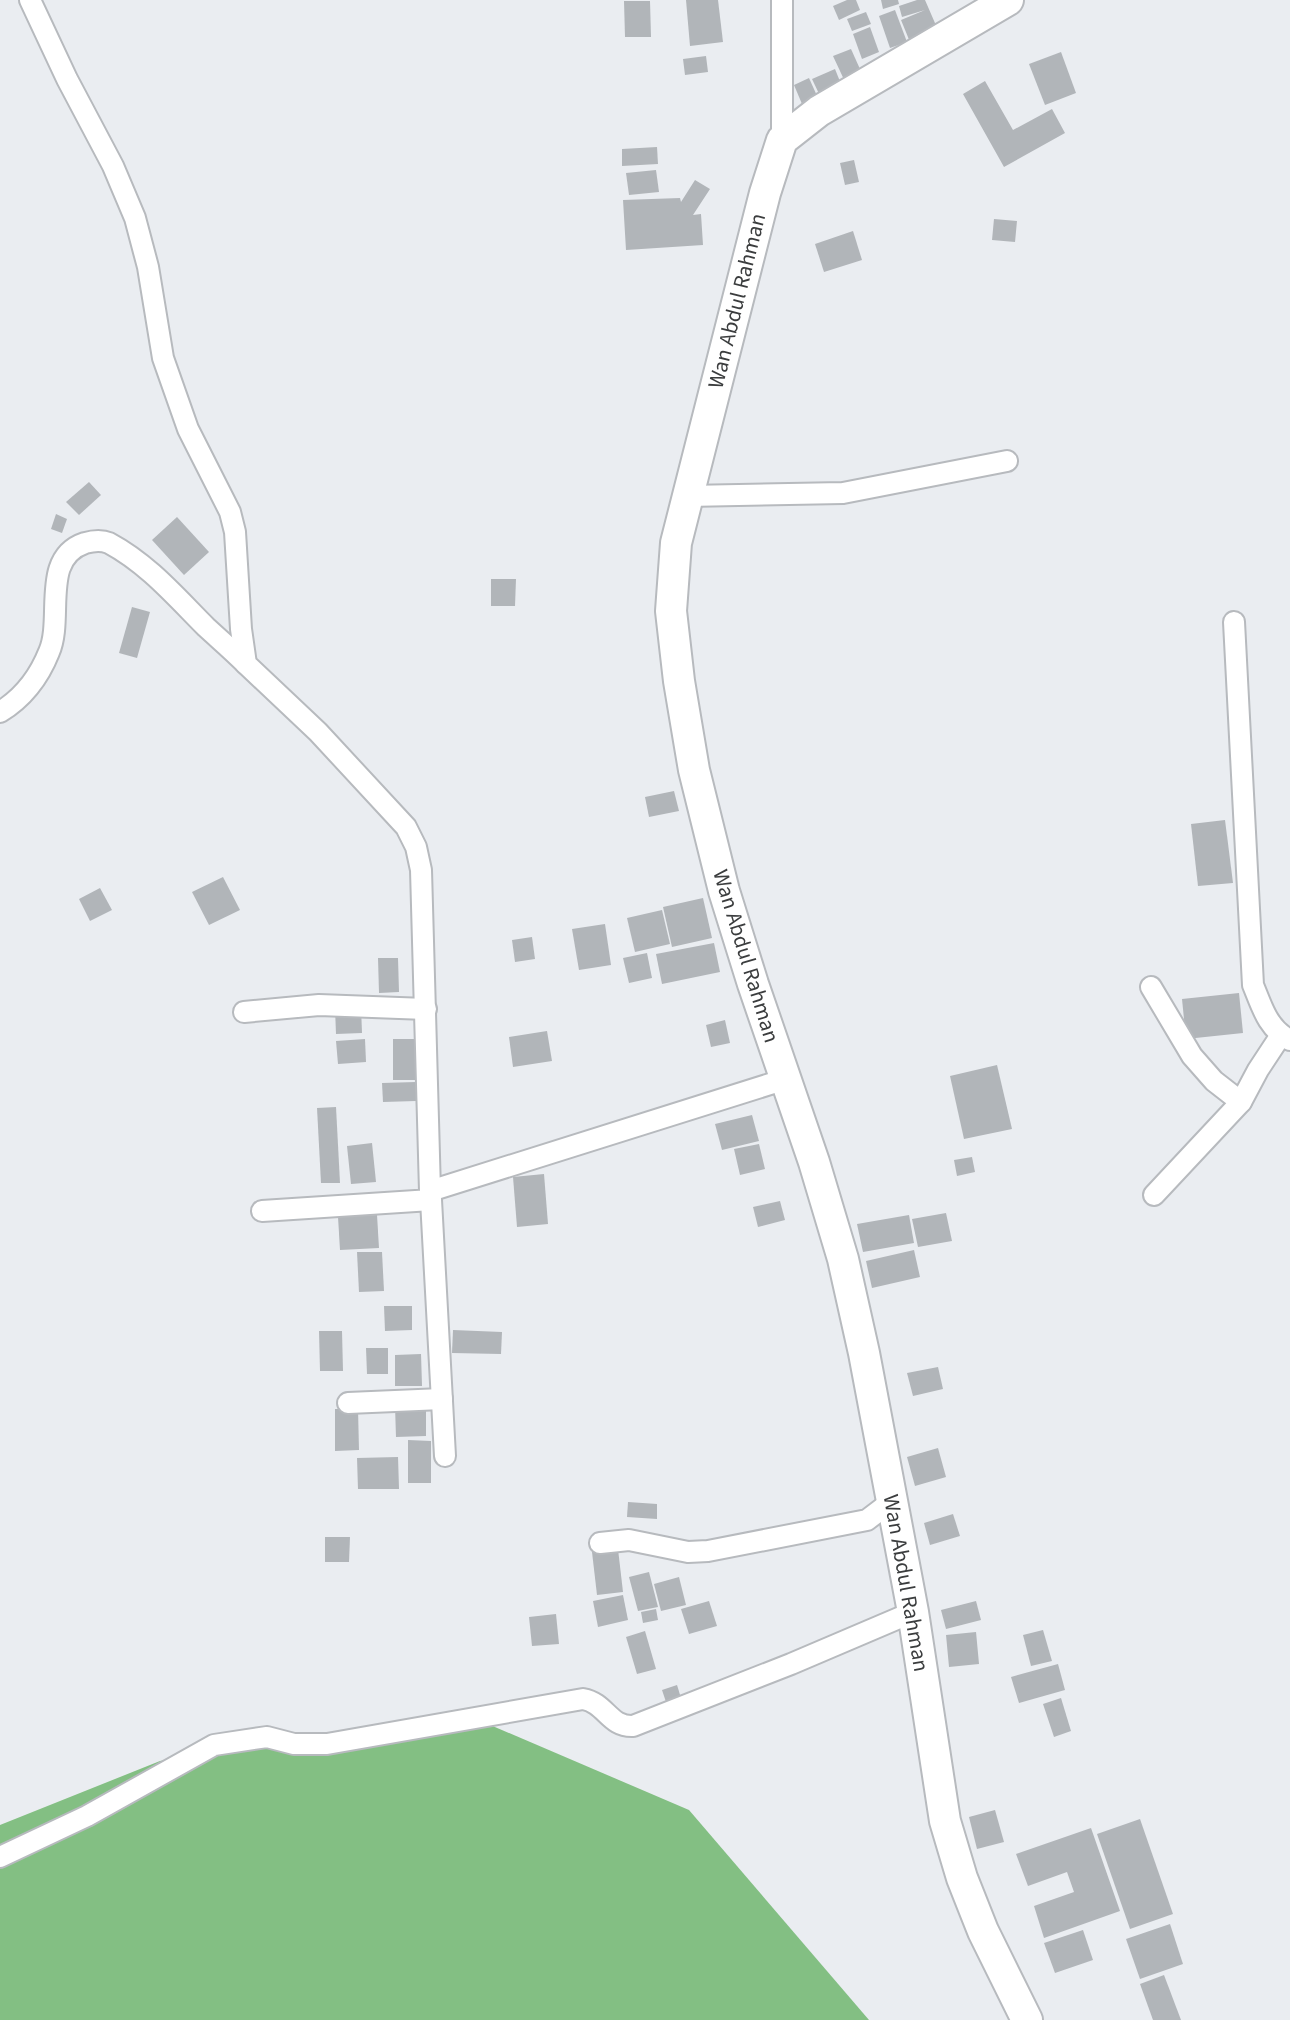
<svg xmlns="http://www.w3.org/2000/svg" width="1290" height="2020" font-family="'Source Sans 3',sans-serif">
<rect width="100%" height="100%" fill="#eaedf1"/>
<path fill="#83bf83" d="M460,1712L689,1810L869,2020H0V1825L160,1761Z"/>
<g fill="#b1b5b9">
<path d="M686,0H718L723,42L690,46Z"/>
<path d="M847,0H856L860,10L839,20L833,6Z"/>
<path d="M881,0H898L899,4L883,9Z"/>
<path d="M917,0H925L938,30L910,42L901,20L925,10L902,17L899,6Z"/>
<path d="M624,1H650L651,37H625Z"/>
<path d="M895,10L907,42L890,48L879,16Z"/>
<path d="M866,12L871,24L852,31L847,19Z"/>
<path d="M870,27L879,52L862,59L853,34Z"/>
<path d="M851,49L864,78L847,86L833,56Z"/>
<path d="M1061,52L1076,93L1045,105L1029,64Z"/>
<path d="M706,56L708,72L685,75L683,59Z"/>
<path d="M835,69L843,89L821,98L812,79Z"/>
<path d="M809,78L818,98L802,104L794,85Z"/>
<path d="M985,81L1013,130L1052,109L1065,133L1004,167L963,94Z"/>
<path d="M657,147L658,164L622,166V149Z"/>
<path d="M854,160L859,182L845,185L840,163Z"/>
<path d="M656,170L659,192L629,195L626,173Z"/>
<path d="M695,180L710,189L693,215L701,214L703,245L626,250L623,200L680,198L681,202Z"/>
<path d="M994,219L1017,221L1015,242L992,240Z"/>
<path d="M853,231L862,260L824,272L815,244Z"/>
<path d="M89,482L101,495L79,515L66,502Z"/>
<path d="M56,514L67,519L62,533L51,529Z"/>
<path d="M177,517L209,552L184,575L152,540Z"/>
<path d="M491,579H516L515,606H491Z"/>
<path d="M132,607L150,612L137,658L119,653Z"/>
<path d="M674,791L679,811L649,817L645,797Z"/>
<path d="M1225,820L1233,883L1198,886L1191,824Z"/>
<path d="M223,877L240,910L209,925L192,892Z"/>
<path d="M100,888L112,910L90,921L79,899Z"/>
<path d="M703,898L712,938L672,947L663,907Z"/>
<path d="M662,910L670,944L635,952L627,918Z"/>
<path d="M605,924L611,965L579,970L572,929Z"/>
<path d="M532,937L535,959L515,962L512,940Z"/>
<path d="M714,943L720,972L662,984L656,954Z"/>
<path d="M647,953L652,978L629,983L623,958Z"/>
<path d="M378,958H398L399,992L379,993Z"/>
<path d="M1239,993L1243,1033L1186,1039L1182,999Z"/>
<path d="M361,1007L362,1033L336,1034L335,1008Z"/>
<path d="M725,1020L730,1043L711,1047L706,1025Z"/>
<path d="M547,1031L552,1061L513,1067L509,1037Z"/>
<path d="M365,1039L366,1062L338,1064L336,1041Z"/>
<rect x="393" y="1039" width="24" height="41"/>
<path d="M997,1065L1012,1129L964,1139L950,1076Z"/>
<path d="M416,1082V1101L383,1102L382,1083Z"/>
<path d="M336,1107L340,1183H321L317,1108Z"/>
<path d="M752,1115L759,1141L722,1150L715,1124Z"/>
<path d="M372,1143L376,1182L351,1184L347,1146Z"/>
<path d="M759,1144L765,1169L740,1175L734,1149Z"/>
<path d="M972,1157L975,1172L957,1176L954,1160Z"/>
<path d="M544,1174L548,1224L517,1227L513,1177Z"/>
<path d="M780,1201L785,1220L758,1227L753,1207Z"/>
<path d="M946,1213L952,1241L918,1247L912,1219Z"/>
<path d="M377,1215L379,1248L340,1250L338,1217Z"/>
<path d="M909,1215L914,1243L863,1252L857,1224Z"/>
<path d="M914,1250L920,1277L872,1288L866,1261Z"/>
<path d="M357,1252H382L384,1291L359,1292Z"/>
<path d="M384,1306H412V1330L385,1331Z"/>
<path d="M453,1330L502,1332L501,1354L452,1353Z"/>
<path d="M319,1331H342L343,1371H320Z"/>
<path d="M366,1348H388V1374H367Z"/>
<path d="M421,1354L422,1386H395V1355Z"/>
<path d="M938,1367L943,1389L913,1396L907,1373Z"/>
<path d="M395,1406H426V1436L396,1437Z"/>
<path d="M335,1409H358L359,1450L335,1451Z"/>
<path d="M408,1440L431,1441V1483H408Z"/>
<path d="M938,1448L946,1477L915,1486L907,1457Z"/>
<path d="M398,1457L399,1489H358L357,1458Z"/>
<path d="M628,1502L657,1504V1519L627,1517Z"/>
<path d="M953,1514L960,1536L930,1545L924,1523Z"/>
<path d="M325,1537H350L349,1562H325Z"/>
<path d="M618,1549L623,1592L597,1595L592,1552Z"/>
<path d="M649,1572L658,1607L638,1611L629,1577Z"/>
<path d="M679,1577L686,1605L661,1611L654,1584Z"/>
<path d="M623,1595L628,1620L598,1627L593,1601Z"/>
<path d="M709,1601L717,1626L689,1634L681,1609Z"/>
<path d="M976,1601L981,1620L946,1629L941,1610Z"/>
<path d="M656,1609L658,1620L643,1623L641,1612Z"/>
<path d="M556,1614L559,1644L532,1646L529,1617Z"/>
<path d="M1043,1630L1052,1661L1031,1666L1023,1635Z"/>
<path d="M645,1631L656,1669L637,1674L626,1637Z"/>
<path d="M976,1632L979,1664L949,1667L946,1635Z"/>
<path d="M1058,1664L1065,1690L1019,1703L1011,1677Z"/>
<path d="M677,1685L681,1698L666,1702L662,1690Z"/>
<path d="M1061,1698L1071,1731L1054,1737L1043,1704Z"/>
<path d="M995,1810L1004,1842L977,1849L969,1817Z"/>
<path d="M1140,1819L1173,1914L1130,1929L1097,1834Z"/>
<path d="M1091,1828L1120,1911L1044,1938L1034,1906L1074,1892L1067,1872L1028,1886L1016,1854Z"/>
<path d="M1170,1924L1183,1964L1140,1979L1126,1939Z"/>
<path d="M1083,1930L1093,1960L1055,1973L1044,1943Z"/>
<path d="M1164,1975L1181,2020H1153L1140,1984Z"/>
</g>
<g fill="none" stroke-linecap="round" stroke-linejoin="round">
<defs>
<g id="street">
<path d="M30,0L67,79L113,166L135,218L148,267L163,358L188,429L230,512L235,532L241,629L246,664L318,732L406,827L416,847L421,870L430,1191"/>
<path d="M782,140V0"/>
<path d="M687,496L843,493L1007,461"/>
<path d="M1234,622L1253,985C1262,1007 1268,1029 1290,1040"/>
<path d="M0,712C23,698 39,677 49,652C64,618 40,558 85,543C92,541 102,540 109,543C148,564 175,596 206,627C219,639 233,651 246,664"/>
<path d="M1151,987L1192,1056L1214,1081L1241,1102"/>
<path d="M244,1012L319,1005L426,1009"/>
<path d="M1154,1195L1241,1102L1258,1070L1281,1035"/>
<path d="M431,1200L445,1456"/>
<path d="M262,1211L431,1200L430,1191L786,1079"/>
<path d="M348,1403L442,1399"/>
<path d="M600,1543L629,1540L688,1552L708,1551L867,1520L892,1501"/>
<path d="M0,1857L87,1816L214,1745L267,1737L294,1744H327L583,1699C606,1703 609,1727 633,1726L791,1664L913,1612"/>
</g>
<path id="secondary" d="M1008,0L819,111L782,140L765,193L676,543L671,611L679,681L694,770L724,891L753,984L814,1162L843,1259L864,1353L913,1612L945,1821L962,1878L983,1931L1027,2020"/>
</defs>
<use href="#street" stroke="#b7babe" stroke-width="24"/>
<use href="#secondary" stroke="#b7babe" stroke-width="34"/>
<use href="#street" stroke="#fff" stroke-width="20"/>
<use href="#secondary" stroke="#fff" stroke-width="30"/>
</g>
<g text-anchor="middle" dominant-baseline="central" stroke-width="7" stroke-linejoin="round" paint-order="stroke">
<g font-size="22" fill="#3b3d3e" stroke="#fff">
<text transform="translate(737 301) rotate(-76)">Wan Abdul Rahman</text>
<text transform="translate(746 956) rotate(73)">Wan Abdul Rahman</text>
<text transform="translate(906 1583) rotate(80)">Wan Abdul Rahman</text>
</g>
</g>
</svg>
